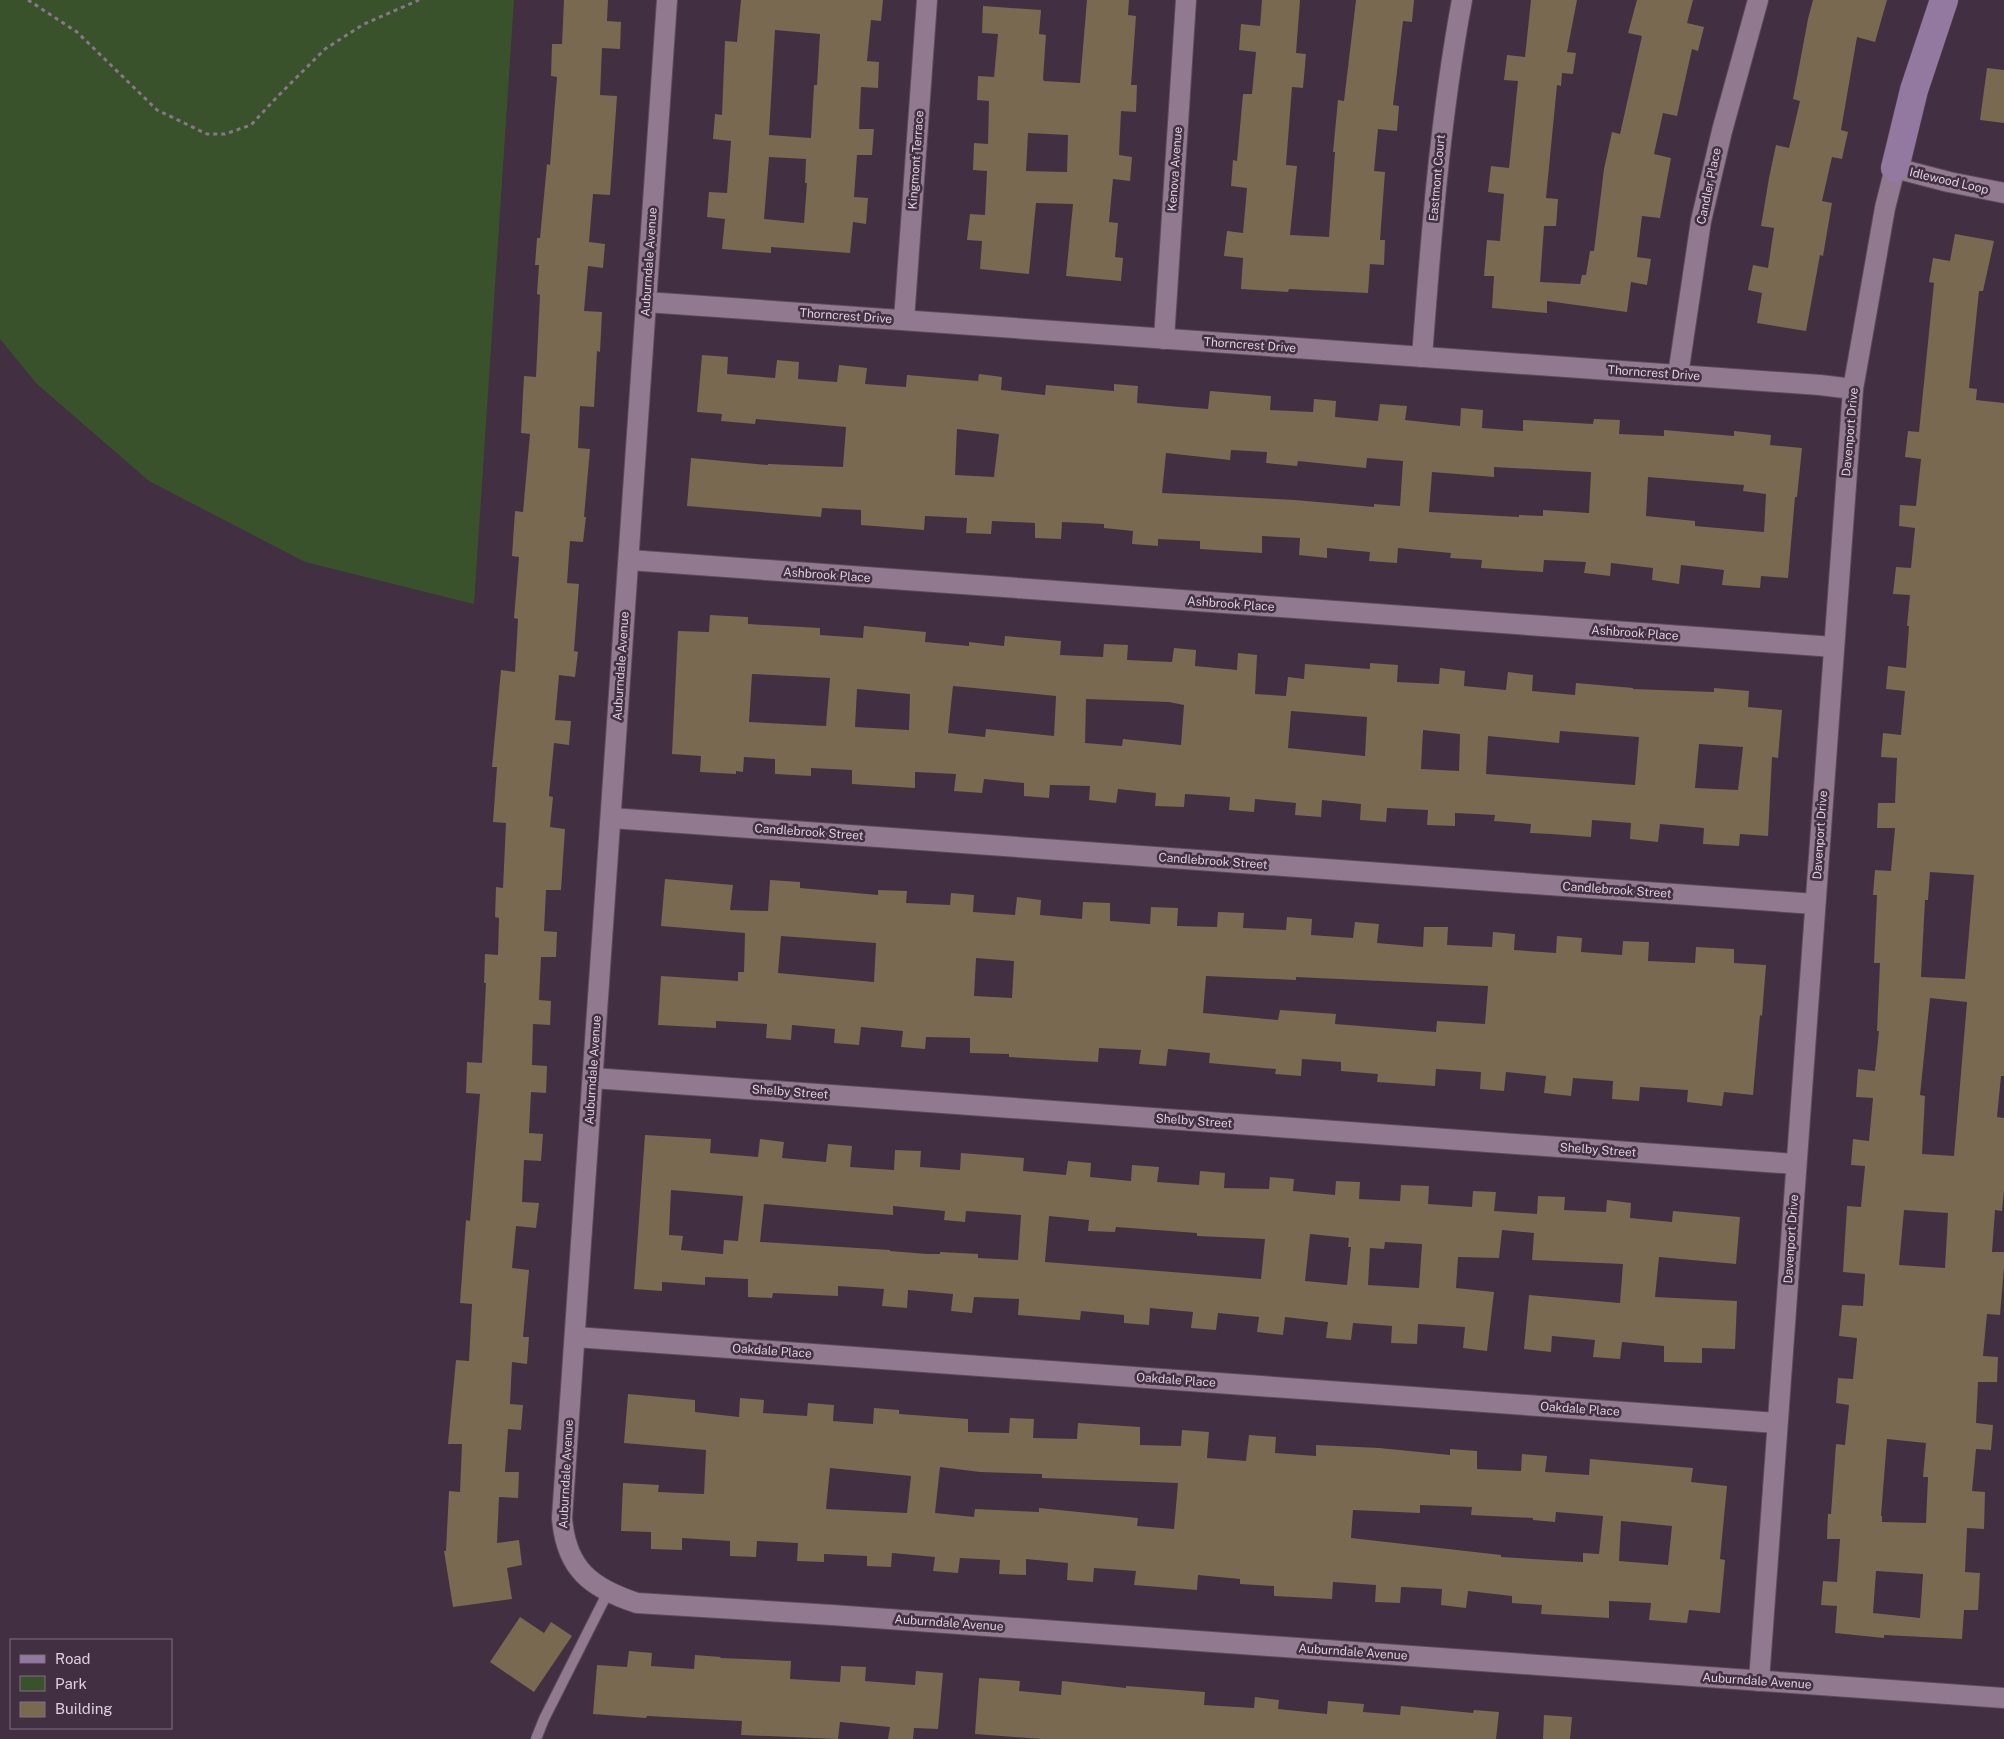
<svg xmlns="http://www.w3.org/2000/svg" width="2004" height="1739" font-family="'Public Sans',sans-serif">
<rect width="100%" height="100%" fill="#422f42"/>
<path fill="#39522c" d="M0,0H514L474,604L305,562L149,481L37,384L0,339Z"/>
<g fill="#796950" fill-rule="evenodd">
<path d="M564,0H608L607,21L621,22L620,49L602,48L600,95L617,96L610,195L593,194L589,242L605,244L603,268L588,266L584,311L602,312L600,352L597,351L594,407L580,406L578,448L590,449L584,517H586L583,542L570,541L567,583L579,584L574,651L578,652L575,677L559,675L555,720L571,721L569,745L554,743L549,796L553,797L550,827L565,829L561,890H546L544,931L557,932L556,957H541L539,1000L551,1001L550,1025L533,1024L532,1065L547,1066L546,1093L531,1092L529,1133L543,1134L541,1161L524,1160L522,1202L539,1203L536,1228L516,1226L512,1268L529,1270L523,1337H529L527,1364L512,1362L510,1404L523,1405L521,1430L508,1429L505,1472H519L518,1498L499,1497L497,1543L519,1540L522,1565L507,1568L512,1599L453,1607L444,1551H446L449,1491L460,1492L462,1444H448L456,1360L469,1361L472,1304L460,1303L466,1220L470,1221L480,1094L466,1093L467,1062L482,1063L486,983H484L485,954L498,955L499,918L495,917L496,887L503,888L506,823L493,822L497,767H492L501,670L515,672L518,619L514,618L519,557L512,556L515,511L523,512L530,434L521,433L524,376L536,377L540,295L537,294L539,265H535L537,238H540L547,164L550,165L557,77L551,76L552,44H562Z"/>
<path d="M741,0H883L881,21L871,20L867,61L879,62L878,88L861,87L859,129H874L872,155H857L854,197L868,198L866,224L853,222L850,253L771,247V253L722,249L725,219L707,217L709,192L727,193L731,141L713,139L715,114L722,115L725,41L737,42ZM775,30L820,34L817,85H814L811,138L769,135ZM769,157L806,159L805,183H807L804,223L764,219Z"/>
<path d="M1087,0H1129L1128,15L1136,16L1131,85H1137L1136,112L1121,111L1119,155L1132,157L1130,181L1113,179L1109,222L1118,223L1115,257L1123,258L1121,281L1066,276L1073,204L1036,203L1029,274L980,269L982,241L967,240L970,214L985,215L987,171L973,170L974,143L988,144L989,101L977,100L978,76L994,77L998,34L982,33L983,6L1041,10L1039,34L1046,35L1043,79L1044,81L1080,83ZM1028,133L1068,135L1067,172L1026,171Z"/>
<path d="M1262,0H1300L1296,53L1306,54L1303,88L1292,87L1286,165L1297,166L1290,235L1329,237L1335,152H1333L1338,100L1344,101L1356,0H1414L1412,22L1403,21L1393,105L1399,106L1397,131L1378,129L1374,171L1385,172L1380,240H1385L1384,265L1370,264L1368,293L1289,289L1288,292L1241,289L1243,258L1224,256L1227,231L1243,233L1247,188L1231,186L1233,160L1237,161L1243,94H1252L1256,52L1239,50L1241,24L1260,26Z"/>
<path d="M1531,0H1577L1567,52L1576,53L1573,74L1562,73L1561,86L1557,85L1546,198L1558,199L1556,226H1544L1540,282L1580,284L1582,275H1586L1590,251H1594L1604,169L1612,132L1620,134L1642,36L1628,33L1637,0H1693L1687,23L1704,27L1698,51L1692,49L1677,116L1663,113L1654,154L1671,158L1660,218L1642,216L1637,257L1651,259L1647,285L1631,282L1627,312L1547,301V313L1492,308L1494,276H1484L1487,240L1500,241L1504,194L1488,192L1491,166L1509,168L1518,81L1504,80L1507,55L1525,57Z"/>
<path d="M1813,0H1887L1875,42L1857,37L1841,130L1848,132L1842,159L1832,157L1822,201L1832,203L1823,256L1820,255L1806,331L1757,323L1762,293L1748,290L1753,265L1768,268L1774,228L1761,226L1769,178L1776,145L1789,148L1800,101L1793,99L1808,19Z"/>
<path d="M1987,68L2004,70V123L1980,120Z"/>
<path d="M1955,234L1994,241L1983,291H1979L1969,388L1977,389L1976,400L2004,403V1076H2001L1997,1117L2004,1118V1191L2002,1211L1995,1210L1992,1252H2004V1267L2000,1315L1987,1314L1983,1356L1998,1357L1997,1382H1978L1976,1423L1993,1425L1991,1450L1976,1449L1972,1491L1985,1492L1984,1529L1967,1528L1965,1572L1980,1573L1978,1610H1964L1962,1639L1884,1635V1638L1835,1633L1837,1606L1821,1605L1823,1581L1837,1582L1840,1539H1827L1828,1514H1831L1836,1444L1845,1445L1849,1405L1836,1403L1838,1378L1853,1379L1857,1338L1839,1336L1842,1305L1863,1306L1865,1274L1843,1272L1847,1206L1861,1207L1865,1166L1851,1165L1853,1139L1869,1141L1873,1098L1856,1097L1858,1069L1875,1071L1879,1031H1877L1880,963H1874L1877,895H1873L1875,870L1891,871L1895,828H1877L1878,803H1895L1897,758L1881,757L1883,733L1901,735L1905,691L1886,689L1888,666L1906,668L1909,626H1907L1910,595L1893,594L1896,567L1911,568L1915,528L1899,526L1900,505L1916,506L1921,459L1905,457L1908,431L1919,432L1934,283L1929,282L1933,258L1950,261ZM1930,872L1974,875L1965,979L1921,977L1925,900H1928ZM1930,998L1967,1002L1954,1156L1922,1154L1925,1096L1920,1095ZM1904,1210L1948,1213L1945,1268L1899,1265ZM1887,1439L1926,1443L1923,1477H1928L1926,1523L1882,1522V1516H1881ZM1876,1571L1923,1574L1920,1618L1873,1613Z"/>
<path d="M702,355L728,357L727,374L775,378L777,360L799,362L798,379L837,382L839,365L867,368L865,384L906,387L907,375L978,381L979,374L1002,377L1001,390L1045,395L1046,385L1114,391V384L1138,386L1137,403L1180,407L1208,409L1210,391L1271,396L1270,410L1313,412L1314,399L1336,401L1335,417L1378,421L1380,404L1407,406L1405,420L1460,426L1461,408L1483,410L1482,428L1523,431V420L1593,424L1594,419L1620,420L1619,434L1664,436V430L1734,436V431L1771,435L1770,445L1802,448L1797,497H1795L1788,578L1761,576L1760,588L1722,585L1724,570L1681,565L1679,584L1652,580L1653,568L1611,563L1610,576L1584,573L1586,562L1544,560L1543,572L1481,568L1482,560L1450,558L1451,553L1398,548L1397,563L1369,561L1370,552L1327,548V558L1299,555L1300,538L1262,536V553L1200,549V541L1158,539V546L1132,544L1133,531L1104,528V524L1062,522L1061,539L1035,538V523L992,521L991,534L966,533L967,518L925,516L924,530L861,525V510L822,508L821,517L687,506L691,458L768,465V464L843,467L846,427L756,419L755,424L721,421L722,414L697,412ZM957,429L999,434L994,477L955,475ZM1231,450L1267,452L1266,463L1297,466L1298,461L1366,468L1367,458L1403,461L1400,506L1374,504V507L1295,500L1162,493L1166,453L1230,460ZM1494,467L1591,472L1589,513L1543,510V516L1519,515V517L1429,512L1432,472L1494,477ZM1648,477L1744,485L1743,491L1766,494L1764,532L1695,526V521L1646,516Z"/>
<path d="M710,615L748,617V624L820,628V635L863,638L864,626L926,632L925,642L969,646V642L1004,646L1005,636L1061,641L1060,655L1103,657L1104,644L1128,645L1127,660L1172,662L1174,648L1196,650L1195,666L1237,670L1238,653L1257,655L1255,694L1286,696L1288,677L1304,679L1305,664L1370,669V663L1398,665L1397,682L1439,684L1440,668L1465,671L1464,686L1506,690L1508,672L1533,675L1532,691L1575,695L1576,683L1633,688V689L1714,692V688L1749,691L1748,707L1782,710L1778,758L1772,757L1768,836L1740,834L1739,846L1703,844L1704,828L1660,824L1658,842L1630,839L1631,823L1592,820L1591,837L1551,834L1530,833L1531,824L1494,821L1495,815L1455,813V826L1427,825L1428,810L1387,808L1386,822L1360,820L1361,804L1322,800L1321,817L1295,815L1296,803L1255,799L1254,812L1229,810L1230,797L1185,794L1184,807L1155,806L1156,793L1118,789L1116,803L1089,800L1090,786L1050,785L1049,798L1024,796V783L984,779L982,793L954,791L956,774L915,772V788L852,784V770L811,768V776L775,774V759L744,757L743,772L736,771V774L700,772L701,756L672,754L678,631L709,632ZM752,674L830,678L826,726L749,722ZM953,686L1056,696L1054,736L986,729L985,737L948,733ZM857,689L910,694L909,730L855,727ZM1086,699L1169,702L1184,705L1181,745L1123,739L1122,746L1085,743ZM1291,711L1367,717L1365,756L1288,748ZM1423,730L1460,734L1459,771L1421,769ZM1560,731L1639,737L1635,785L1486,774L1488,736L1559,743ZM1699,744L1743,747L1738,790L1695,788Z"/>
<path d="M665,879L733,885L730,910L768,911L770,880L800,882V888L878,895V890L907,891L906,903L950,905L951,893L974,895L973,912L1015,915L1017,897L1041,900L1040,915L1082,919L1083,902L1110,903V921L1150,924L1151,907L1178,908L1177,926L1217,927L1218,912L1244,913L1243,928L1286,930L1287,917L1312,919L1311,935L1353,938L1355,922L1379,924L1377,943L1423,947L1424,927H1448L1447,945L1492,947L1493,932L1515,934L1514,950L1556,953L1557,936L1582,938L1581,952L1622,955L1623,941L1649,942L1648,961L1695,963L1696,947L1734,949V963L1766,965L1762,1016L1760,1015L1753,1095L1724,1092L1722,1106L1687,1102L1688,1090L1640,1087L1639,1101L1612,1099L1613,1081L1573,1078L1571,1096L1544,1093L1546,1076L1506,1072L1504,1091L1480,1089L1481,1072L1436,1069L1435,1086L1377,1082L1378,1074L1341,1071V1062L1302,1059L1301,1076L1275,1074L1276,1069L1209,1063L1210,1053L1168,1049L1166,1066L1139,1064L1141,1050L1099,1048L1098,1062L1009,1057V1054L970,1053V1038L926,1037L925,1049L901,1047L903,1031L861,1027L859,1045L834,1043L835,1029L792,1025L791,1040L766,1038L767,1024L716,1021V1028L658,1025L661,976L738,981V972H744L745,933L661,926ZM781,936L876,943L874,982L778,973ZM976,958L1014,961L1012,998L974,996ZM1206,976L1296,980V977L1488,986L1485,1024L1437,1021L1436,1032L1335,1024L1336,1014L1280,1010L1278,1020L1203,1013Z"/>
<path d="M645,1135L711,1139L710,1153L758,1157L760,1139L784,1142L782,1158L826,1162L828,1144L852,1146L850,1167L894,1170L895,1150L921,1151L920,1167L960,1170L961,1153L1024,1158L1023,1171L1066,1175L1068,1161L1091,1163L1090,1177L1131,1181L1132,1165L1159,1167L1157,1182L1199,1185L1200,1171L1225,1173L1224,1188L1269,1189L1270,1177L1294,1179L1293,1191L1335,1195L1336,1181L1360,1182L1359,1199L1400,1201L1401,1185L1429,1186L1428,1204L1472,1207L1473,1191L1496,1192L1494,1211L1537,1214L1538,1196L1565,1197L1564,1210L1606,1212L1607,1200L1631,1203L1630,1218L1672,1222L1673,1211L1740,1217L1736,1264L1659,1257L1655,1297L1737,1301L1735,1349L1702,1348V1363L1664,1362V1346L1622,1342L1620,1359L1593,1357L1595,1340L1552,1336L1551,1352L1524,1349L1529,1295L1620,1303L1623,1264L1532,1260L1534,1233L1502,1230L1499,1258L1458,1257L1456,1288L1494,1292L1487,1351L1463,1348L1465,1327L1418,1324L1417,1344L1391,1343L1392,1326L1353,1323L1351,1340L1326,1338L1328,1322L1285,1317L1283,1335L1257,1332L1259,1317L1218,1313L1216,1330L1191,1328L1193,1312L1150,1308L1149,1325L1124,1323V1315L1081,1311L1080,1320L1018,1315L1019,1299L974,1297L972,1313L951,1311L953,1294L908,1290L907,1308L882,1306L884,1289L838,1286V1296L773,1293L772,1298L748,1297V1279L705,1277V1285L662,1282V1291L634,1289ZM671,1190L743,1196L738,1241L724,1240L723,1254L681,1250L683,1236L669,1235ZM764,1204L893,1215V1206L945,1211L944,1220L965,1222L966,1211L1021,1215L1018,1260L978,1258V1254L940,1252V1254H927L890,1251V1250L760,1242ZM1049,1216L1089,1220L1088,1231L1115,1232L1116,1227L1197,1233V1236L1265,1239L1261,1279L1045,1262ZM1310,1234L1349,1238L1348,1247H1351L1347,1285L1305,1281ZM1385,1242L1422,1244L1419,1288L1368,1285L1370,1248L1384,1249Z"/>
<path d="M628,1394L695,1400V1412L739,1417L740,1398L764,1400L763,1413L807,1416L808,1403L834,1405L833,1421L873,1424L874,1408L899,1410V1414L968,1419V1432L1009,1433L1010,1418L1034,1419L1033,1438L1077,1439L1078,1423L1140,1427V1445L1181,1446L1182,1430L1209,1432L1207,1458L1246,1461L1249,1435L1276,1437L1275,1453L1316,1456V1445L1379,1448L1450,1455V1449L1477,1451V1469L1521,1471L1522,1454L1547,1456L1545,1472L1589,1475L1590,1459L1693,1468L1691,1482L1727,1486L1720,1559L1725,1560L1720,1613L1689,1610L1687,1623L1649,1620L1651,1603L1609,1601V1618L1541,1614L1542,1605L1512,1603V1596L1468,1591L1466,1608L1441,1605L1442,1589L1401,1587L1400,1603L1375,1602L1376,1585L1333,1582L1332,1599L1274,1596V1586L1240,1584V1579L1198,1575L1197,1590L1134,1585L1136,1571L1094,1568L1093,1582L1067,1580L1068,1563L1026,1559V1575L999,1574L1000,1560L960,1558L958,1573L933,1571L935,1557L892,1553L891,1567L867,1566V1556L824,1554V1562L797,1561L798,1543L757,1541L756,1557L730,1556V1541L682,1538V1550L651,1549V1532L621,1531L623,1483L659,1485L658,1492L704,1494L706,1450L624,1443ZM940,1467L980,1472L1042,1474V1478L1178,1483L1174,1529L1137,1526L1138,1518L1039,1508V1512L975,1509L974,1517L935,1513ZM830,1468L911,1476L907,1513L826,1509ZM1420,1505L1472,1507L1471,1515L1533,1518V1520L1555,1522L1556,1512L1603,1516L1599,1554L1583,1553V1562L1501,1557V1555L1351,1538L1353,1510L1420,1513ZM1621,1521L1672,1526L1668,1565L1619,1561Z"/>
<path d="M520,1617L544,1633L551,1622L572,1636L534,1692L490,1662Z"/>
<path d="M629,1651L652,1653L651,1666L694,1669L695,1655L721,1657L720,1658L791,1661L790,1679L840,1682L841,1666L866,1667L865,1681L915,1685L916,1671L943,1673L938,1729L914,1728L913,1739H888L890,1727L840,1722L838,1739L741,1735L742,1721L647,1716L646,1718L593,1714L597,1665L627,1667Z"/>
<path d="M979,1678L1020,1681L1019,1691L1061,1695L1062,1681L1126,1688V1686L1205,1692L1204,1705L1254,1708L1255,1697L1279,1700L1278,1709L1327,1714L1328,1701L1364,1704L1363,1712L1400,1715L1401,1706L1473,1713L1474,1710L1499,1712L1496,1739H1042L975,1734Z"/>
<path d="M1544,1715L1572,1717L1570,1739H1543Z"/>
</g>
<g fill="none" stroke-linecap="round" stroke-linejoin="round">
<defs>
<path id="lane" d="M536,1739L544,1719L608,1592"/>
<g id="street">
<path d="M667,0L562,1518C566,1569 591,1588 637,1603L832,1615L2004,1698"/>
<path d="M646,302L1820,385L1853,389"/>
<path d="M904,320L927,0"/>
<path d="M1164,339L1186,0"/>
<path d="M1422,357C1431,237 1440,118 1462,0"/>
<path d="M1678,375L1701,221L1722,131L1758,0"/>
<path d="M629,560L1834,647"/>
<path d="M611,818L1815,904"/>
<path d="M593,1078L1796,1164"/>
<path d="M575,1337L1777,1423"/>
<path d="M1759,1681L1853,389L1885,208L1895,168L1949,182L2004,193"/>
</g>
<path id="secondary" d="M1895,168L1914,90L1944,0"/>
</defs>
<use href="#lane" stroke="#5c4b5b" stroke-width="12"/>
<use href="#street" stroke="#5c4b5b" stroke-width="22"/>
<use href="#secondary" stroke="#5c4b5b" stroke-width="29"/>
<path stroke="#877787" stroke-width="3" stroke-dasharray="4 4" stroke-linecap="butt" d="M28,0L77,32L157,110L207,134H225L251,125L277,97L325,49L364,24L419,0"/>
<use href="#lane" stroke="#917a90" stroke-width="10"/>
<use href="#street" stroke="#917a90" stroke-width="20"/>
<use href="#secondary" stroke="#9378a0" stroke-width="28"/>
</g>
<g text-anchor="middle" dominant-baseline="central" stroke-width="5" stroke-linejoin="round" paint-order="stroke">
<g font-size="12" fill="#ded1dd" stroke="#422f42">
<text transform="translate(916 160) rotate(-86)">Kingmont Terrace</text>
<text transform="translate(1175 169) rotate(-86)">Kenova Avenue</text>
<text transform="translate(1437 178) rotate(-85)">Eastmont Court</text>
<text transform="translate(1949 181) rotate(13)">Idlewood Loop</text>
<text transform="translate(1709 186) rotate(-78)">Candler Place</text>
<text transform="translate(649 262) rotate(-86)">Auburndale Avenue</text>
<text transform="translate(846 316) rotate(4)">Thorncrest Drive</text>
<text transform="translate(1250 345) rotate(4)">Thorncrest Drive</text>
<text transform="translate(1654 373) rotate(4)">Thorncrest Drive</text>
<text transform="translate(1850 432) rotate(-85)">Davenport Drive</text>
<text transform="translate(827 575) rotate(4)">Ashbrook Place</text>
<text transform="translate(1231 604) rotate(4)">Ashbrook Place</text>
<text transform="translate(1635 633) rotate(4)">Ashbrook Place</text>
<text transform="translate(621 666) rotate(-86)">Auburndale Avenue</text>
<text transform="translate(809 832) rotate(4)">Candlebrook Street</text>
<text transform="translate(1820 835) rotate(-86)">Davenport Drive</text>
<text transform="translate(1213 861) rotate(4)">Candlebrook Street</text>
<text transform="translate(1617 890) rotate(4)">Candlebrook Street</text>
<text transform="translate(593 1070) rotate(-86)">Auburndale Avenue</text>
<text transform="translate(790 1092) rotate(4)">Shelby Street</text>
<text transform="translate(1194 1121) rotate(4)">Shelby Street</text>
<text transform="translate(1598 1150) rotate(4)">Shelby Street</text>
<text transform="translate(1791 1239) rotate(-86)">Davenport Drive</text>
<text transform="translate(772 1351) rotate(4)">Oakdale Place</text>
<text transform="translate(1176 1380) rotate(4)">Oakdale Place</text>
<text transform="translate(1580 1409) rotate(4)">Oakdale Place</text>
<text transform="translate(566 1474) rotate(-87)">Auburndale Avenue</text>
<text transform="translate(949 1623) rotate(4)">Auburndale Avenue</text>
<text transform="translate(1353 1652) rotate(4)">Auburndale Avenue</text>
<text transform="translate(1757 1681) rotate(4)">Auburndale Avenue</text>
</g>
</g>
<rect x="10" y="1639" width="162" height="90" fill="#422f42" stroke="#807080"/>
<rect x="20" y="1655" width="25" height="8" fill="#9378a0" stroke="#807080"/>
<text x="55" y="1664" font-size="15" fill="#ded1dd">Road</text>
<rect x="20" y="1676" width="25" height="15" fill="#39522c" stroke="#807080"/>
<text x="55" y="1689" font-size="15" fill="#ded1dd">Park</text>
<rect x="20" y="1702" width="25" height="15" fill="#796950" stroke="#807080"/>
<text x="55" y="1714" font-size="15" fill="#ded1dd">Building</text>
</svg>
